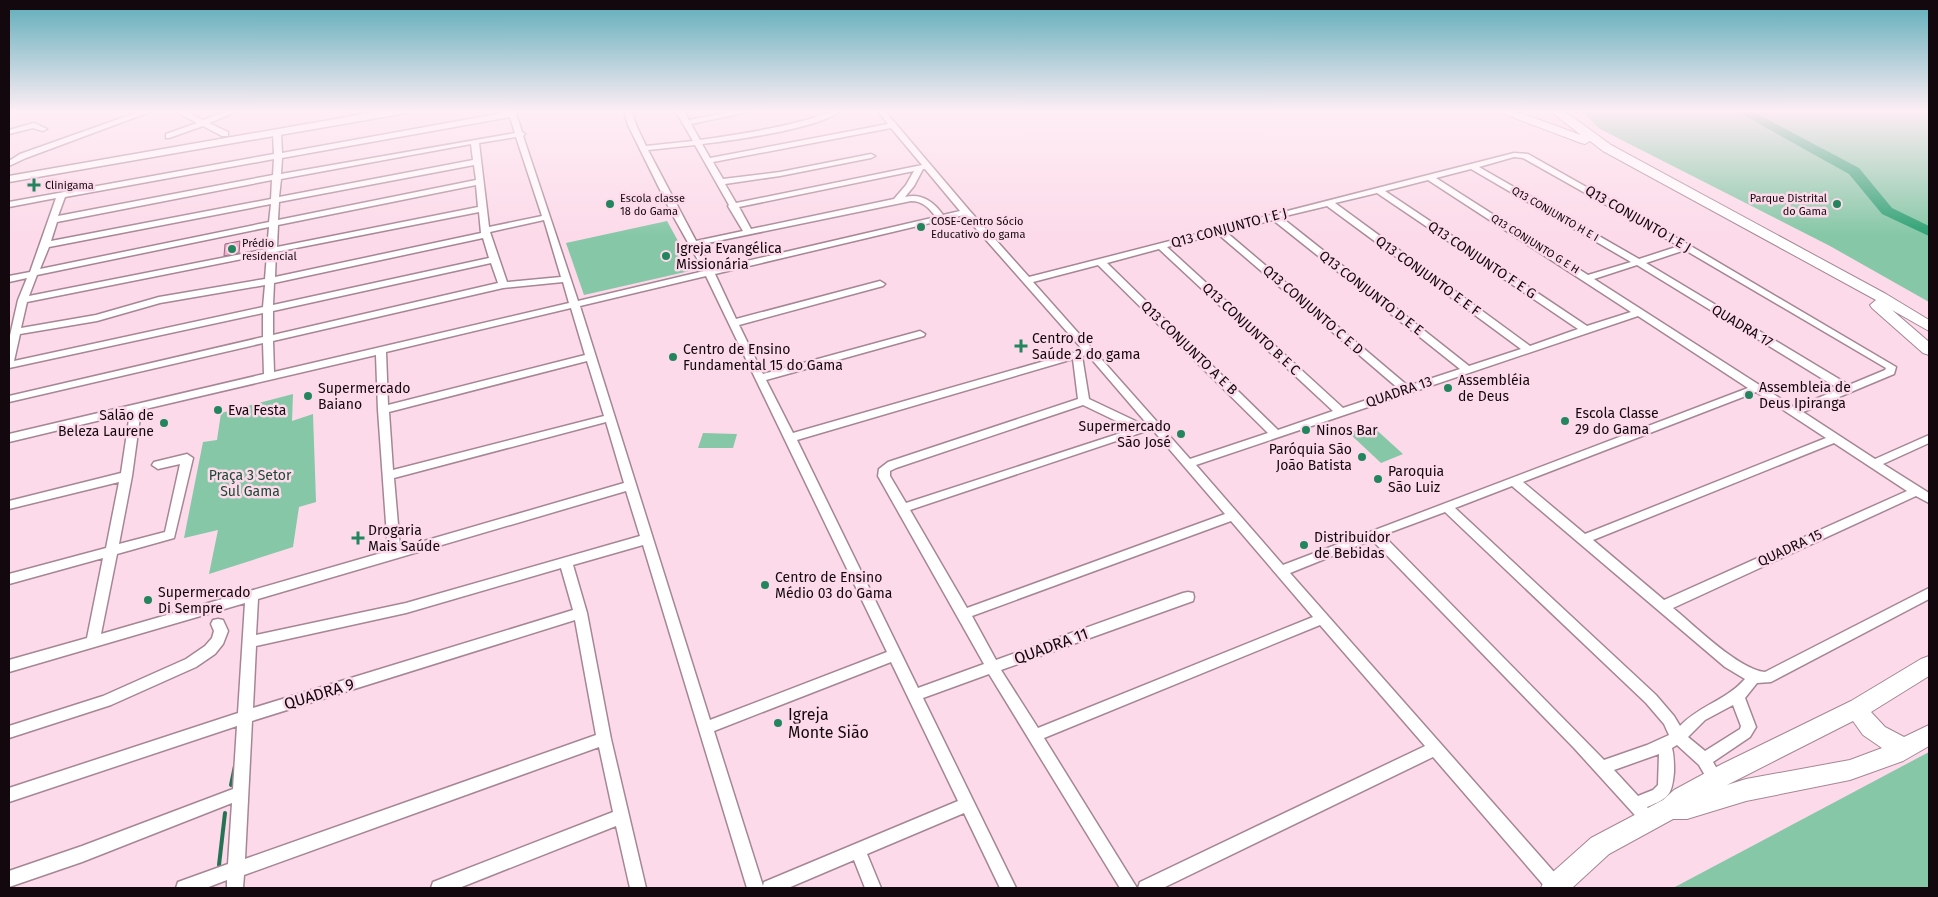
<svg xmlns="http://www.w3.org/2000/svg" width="1938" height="897" font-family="'Fira Sans',sans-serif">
<rect width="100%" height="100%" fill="#fcdae9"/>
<g fill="#85c7a6">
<path d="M1580,110H1929V302L1830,246L1600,129Z"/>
<path d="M667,221L694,270L584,295L566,243Z"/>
<path d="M293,394L292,421L313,414L316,502L299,507L293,547L209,574L218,530L184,538L203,442L217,440L221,413Z"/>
<path d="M1371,425L1403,454L1381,463L1349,433Z"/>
<path d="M703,433L737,434L733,448H698Z"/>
<path d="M1929,752V888H1673Z"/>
</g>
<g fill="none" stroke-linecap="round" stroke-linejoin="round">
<g stroke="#257354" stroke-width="4">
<path d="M231,785L235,766"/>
<path d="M219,865L225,813"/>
</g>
<path fill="#2da173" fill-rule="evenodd" d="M1734,110H1750L1859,168L1892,208L1929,226V236L1882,214L1849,174Z"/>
</g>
<path fill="#f5a9cc" stroke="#8e707d" d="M240,241L239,253L224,256L225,244Z"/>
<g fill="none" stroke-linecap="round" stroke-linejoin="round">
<defs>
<g id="minor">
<path d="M144,110H155L26,158L9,166V161L20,154Z"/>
<path d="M173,110H183L203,120L230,110H241L209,123L228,132V136H222L203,126L169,138H166V134L197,123Z"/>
<path d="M351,110H359L354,114L350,112Z"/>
<path d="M507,110H515L522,132L525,134L523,136L578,301L704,271L672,214L628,125L624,110H632L636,125L646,146L693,141L675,110H683L689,120L740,110H757L691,124L700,140C734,135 769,130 802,121C816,118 829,110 842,110C818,129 735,140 702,144L710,158L888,124L877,110H884L969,210L1029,277L1514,153L1528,154L1689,245L1896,367L1894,374L1803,412L1875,459L1929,435V443L1883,464L1929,493V503L1916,496L1673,608C1694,625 1739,670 1765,672L1929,588V599L1771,682L1757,683L1745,698L1756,727L1750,737L1713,762L1723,779L1720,784L1715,786L1710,784L1699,765L1677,745L1672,748C1674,756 1674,763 1674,772C1672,795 1669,798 1647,807L1656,819L1653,824L1648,826L1643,824L1574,748L1372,540L1290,573L1562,881L1564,888H1546L1433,757L1163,888H1138L1140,882L1425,746L1320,625L1044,738L1137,888H1120L989,674L923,698L1016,888H1000L964,813L867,854L881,888H865L854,860L788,888H747L643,545L573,565L587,613L611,739L646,888H630L616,826L459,888H431L433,882L613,812L599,747L244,875L243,888H227V880L206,888H176L178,882L228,864L232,803L82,862L9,887V871L82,846L233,789L237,726L9,802V788L238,713L245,603L9,672V660L87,638L103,558L9,584V574L106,548L119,482L9,509V501L121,473L130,413L9,442V434L264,374L263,343L9,402V396L263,337V313L9,368V340L18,300L27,278L9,282V276L30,272L56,198L9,207V202L274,154L273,133L277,131L281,133L282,153L508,112ZM510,117L515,133L281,174L282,158ZM891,128L922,165L736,203L725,184L780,176L871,158L875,156L871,154L780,172L723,179L713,162ZM516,137L542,216L489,227L479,143ZM471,144L473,160L279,197L281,179ZM695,145L729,205L728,206L743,231L696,241L648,150ZM1514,157L1523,158L1679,246L1639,259L1479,167ZM274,159L273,175L58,216L65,197ZM474,165L476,180L278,220L279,202ZM923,169H925L960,211L943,215C934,202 922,193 905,197L914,186ZM1471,169L1631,262L1588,275L1436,178ZM914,171L906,185L894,199L751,229L739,207ZM272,180L271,199L51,241L57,222ZM1428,180L1631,312L1587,326L1385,191ZM476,185L478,207L277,247L278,225ZM1377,193L1578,329L1530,346L1335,203ZM911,201C923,201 929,208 936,217L712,269L698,245ZM271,204L269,222L40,269L49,247ZM1327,206L1521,349L1469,366L1281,217ZM479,212L481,233L275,277L276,252ZM964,215L1083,350L793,433L766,380L924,336L925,334L920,331L763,374L739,325L883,286L885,284L880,281L736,319L715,274ZM544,220L561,277L507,282L490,232ZM1273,220L1460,369L1408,386L1226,232ZM269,227L267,249L29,296L37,275ZM1218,234L1399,389L1343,408L1167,247ZM483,238L489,258L273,305L274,283ZM1159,249L1333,411L1278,430L1107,263ZM1685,250L1886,368L1885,370L1849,385L1646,263ZM267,254L265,279L159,297L96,315L21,328L27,302ZM491,263L498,283L273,335V311ZM1098,265L1268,433L1190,459L1033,282ZM1637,265L1839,389L1795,408L1594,279ZM706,276L887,652L710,720L580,306ZM563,282L569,303L274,372L273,341L503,288ZM265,285L263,307L14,361L20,334L97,321L160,303ZM571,308L585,355L388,405L386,352ZM1638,316L1748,388L1283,565L1196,465ZM376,355L378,410L388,551L101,634L117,554L174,538L193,458L187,454L154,462L152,465L158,469L180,464L165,532L119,544L132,476L141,410ZM1088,355L1148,425H1144L1089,399L1082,356ZM1073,359L1078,399L888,462L879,469L878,476L984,664L918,688L797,440ZM587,361L604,416L393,470L389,412ZM1756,392L1826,438L1585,534L1523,482ZM1083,405L1133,429L906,503L890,476V471L896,468ZM606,422L624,483L400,548L394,478ZM1152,429L1225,514L967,608L910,510ZM1834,443L1907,491L1664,600L1593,540ZM1512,486L1725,667L1745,679L1744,680C1725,701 1700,705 1680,726L1674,716L1656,695L1455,508ZM626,491L640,536L406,603L256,635L258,599ZM1445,512L1646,703L1664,724L1669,735L1647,745L1604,760L1383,535ZM1231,521L1313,617L1038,728L1001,670L1193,601L1194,597L1193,593L1188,592L1183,593L996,660L972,616ZM561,568L573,610L253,708L256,646L406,613ZM575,620L596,735L245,859L252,721ZM891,662L958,801L764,882L763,886L714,731ZM1733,705L1741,726L1740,729L1705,751L1688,737L1705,720ZM1659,754L1658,785L1653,790L1638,796L1614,770Z"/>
<path d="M34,123L47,129L43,131L33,128L9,134V130Z"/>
<path d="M218,619L223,620L228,631L223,644L215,654L196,667L111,705L9,738V726L103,696L186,659L205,646L212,638L214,631L211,624L213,620Z"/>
</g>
<path id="major" d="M387,110H411L406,113L9,182V176Z"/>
<g id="highway">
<path d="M1494,110H1512L1581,135L1549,110H1563L1611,145L1886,294L1929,320V331L1892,310L1929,342V355L1923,353L1872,308L1870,305L1876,300L1603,151L1590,141L1585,144L1581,143Z"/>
<path d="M1929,656V676L1871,712L1885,727L1904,737L1929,725V746L1903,761L1850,780L1746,801L1687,819H1673L1609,854L1572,888H1541L1545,879L1591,838L1663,800L1674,790L1722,764L1851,701L1921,659ZM1853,721L1863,735L1882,748L1850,760L1746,779L1727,785Z"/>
</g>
</defs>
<use href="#minor" stroke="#a68694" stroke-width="3"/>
<use href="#major" stroke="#a68694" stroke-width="3"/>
<use href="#highway" stroke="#a68694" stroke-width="2"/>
<use href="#minor" fill="#fff" fill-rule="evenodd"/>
<use href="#major" fill="#fff" fill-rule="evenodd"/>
<use href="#highway" fill="#fff" fill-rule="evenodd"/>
</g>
<linearGradient id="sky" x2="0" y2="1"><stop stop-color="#5dacb9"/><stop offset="0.47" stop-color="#feeef5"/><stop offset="1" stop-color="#feeef5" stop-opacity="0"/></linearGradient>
<rect width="1938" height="236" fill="url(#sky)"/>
<g fill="#22855e" stroke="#fcdae9" stroke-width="2">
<path d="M31.5 177.5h5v5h5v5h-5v5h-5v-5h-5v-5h5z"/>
<circle cx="610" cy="204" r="5"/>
<circle cx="1837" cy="204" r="5"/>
<circle cx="921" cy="227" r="5"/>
<circle cx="232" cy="249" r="5"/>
<circle cx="666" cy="256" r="5"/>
<path d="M1018.5 338.5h5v5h5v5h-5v5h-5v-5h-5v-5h5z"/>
<circle cx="673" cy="357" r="5"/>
<circle cx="1448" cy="388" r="5"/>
<circle cx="1749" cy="395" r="5"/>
<circle cx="308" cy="396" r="5"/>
<circle cx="218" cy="410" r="5"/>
<circle cx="1565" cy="421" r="5"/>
<circle cx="164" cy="423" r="5"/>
<circle cx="1306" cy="430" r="5"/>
<circle cx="1181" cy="434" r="5"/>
<circle cx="1362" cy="457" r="5"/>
<circle cx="1378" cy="479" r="5"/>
<path d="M355.5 530.5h5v5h5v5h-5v5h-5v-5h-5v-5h5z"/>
<circle cx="1304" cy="545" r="5"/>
<circle cx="765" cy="585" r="5"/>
<circle cx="148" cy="600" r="5"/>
<circle cx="778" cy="723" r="5"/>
</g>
<g text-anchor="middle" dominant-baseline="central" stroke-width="5" stroke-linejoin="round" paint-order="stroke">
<g font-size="11" fill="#13080d" stroke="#fcdae9" text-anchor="start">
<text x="45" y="185">Clinigama</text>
<text x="620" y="198">Escola classe<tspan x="620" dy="13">18 do Gama</tspan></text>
<text x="1827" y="198" text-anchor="end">Parque Distrital<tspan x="1827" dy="13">do Gama</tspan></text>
<text x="931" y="221">COSE-Centro Sócio<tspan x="931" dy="13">Educativo do gama</tspan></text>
<text x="242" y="243">Prédio<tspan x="242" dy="13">residencial</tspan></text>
</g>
<g font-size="11" fill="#13080d" stroke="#fcdae9">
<text transform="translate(1555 214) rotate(30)">Q13 CONJUNTO H E I</text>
<text transform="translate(1535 244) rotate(32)">Q13 CONJUNTO G E H</text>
</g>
<g font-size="14" fill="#13080d" stroke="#fcdae9">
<text transform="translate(1638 219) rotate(30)">Q13 CONJUNTO I E J</text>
<text transform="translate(1229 228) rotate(-15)">Q13 CONJUNTO I E J</text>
<text transform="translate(1482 260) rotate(34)">Q13 CONJUNTO F E G</text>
<text transform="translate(1428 276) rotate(36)">Q13 CONJUNTO E E F</text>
<text transform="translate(1371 293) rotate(38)">Q13 CONJUNTO D E E</text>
<text transform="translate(1313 310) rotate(41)">Q13 CONJUNTO C E D</text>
<text transform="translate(1742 326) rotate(31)">QUADRA 17</text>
<text transform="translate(1251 329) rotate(43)">Q13 CONJUNTO B E C</text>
<text transform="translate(1189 348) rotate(44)">Q13 CONJUNTO A E B</text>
<text transform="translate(1399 392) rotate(-19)">QUADRA 13</text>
<text transform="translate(1790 548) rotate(-25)">QUADRA 15</text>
</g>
<g font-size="14" fill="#13080d" stroke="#fcdae9" text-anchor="start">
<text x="676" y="248">Igreja Evangélica<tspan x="676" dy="16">Missionária</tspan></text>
<text x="1032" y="338">Centro de<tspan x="1032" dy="16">Saúde 2 do gama</tspan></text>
<text x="683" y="349">Centro de Ensino<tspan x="683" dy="16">Fundamental 15 do Gama</tspan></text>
<text x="1458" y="380">Assembléia<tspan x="1458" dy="16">de Deus</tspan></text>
<text x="1759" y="387">Assembleia de<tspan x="1759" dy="16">Deus Ipiranga</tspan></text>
<text x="318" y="388">Supermercado<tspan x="318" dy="16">Baiano</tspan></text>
<text x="228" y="410">Eva Festa</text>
<text x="1575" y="413">Escola Classe<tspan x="1575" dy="16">29 do Gama</tspan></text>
<text x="154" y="415" text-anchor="end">Salão de<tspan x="154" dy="16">Beleza Laurene</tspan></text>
<text x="1171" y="426" text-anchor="end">Supermercado<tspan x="1171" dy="16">São José</tspan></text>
<text x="1316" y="430">Ninos Bar</text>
<text x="1352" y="449" text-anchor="end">Paróquia São<tspan x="1352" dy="16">João Batista</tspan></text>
<text x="1388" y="471">Paroquia<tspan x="1388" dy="16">São Luiz</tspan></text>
<text x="368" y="530">Drogaria<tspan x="368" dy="16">Mais Saúde</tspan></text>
<text x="1314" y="537">Distribuidor<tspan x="1314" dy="16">de Bebidas</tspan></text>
<text x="775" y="577">Centro de Ensino<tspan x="775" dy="16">Médio 03 do Gama</tspan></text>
<text x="158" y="592">Supermercado<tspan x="158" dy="16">Di Sempre</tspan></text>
</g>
<g font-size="14" fill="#1b4935" stroke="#fcdae9">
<text x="250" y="475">Praça 3 Setor<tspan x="250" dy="16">Sul Gama</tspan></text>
</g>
<g font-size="16" fill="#13080d" stroke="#fcdae9">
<text transform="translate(1051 646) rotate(-20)">QUADRA 11</text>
<text transform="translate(319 694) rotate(-17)">QUADRA 9</text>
</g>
<g font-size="16" fill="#13080d" stroke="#fcdae9" text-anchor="start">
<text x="788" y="714">Igreja<tspan x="788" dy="18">Monte Sião</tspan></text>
</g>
</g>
<rect width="1938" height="897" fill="none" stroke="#13080d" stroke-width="20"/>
</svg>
